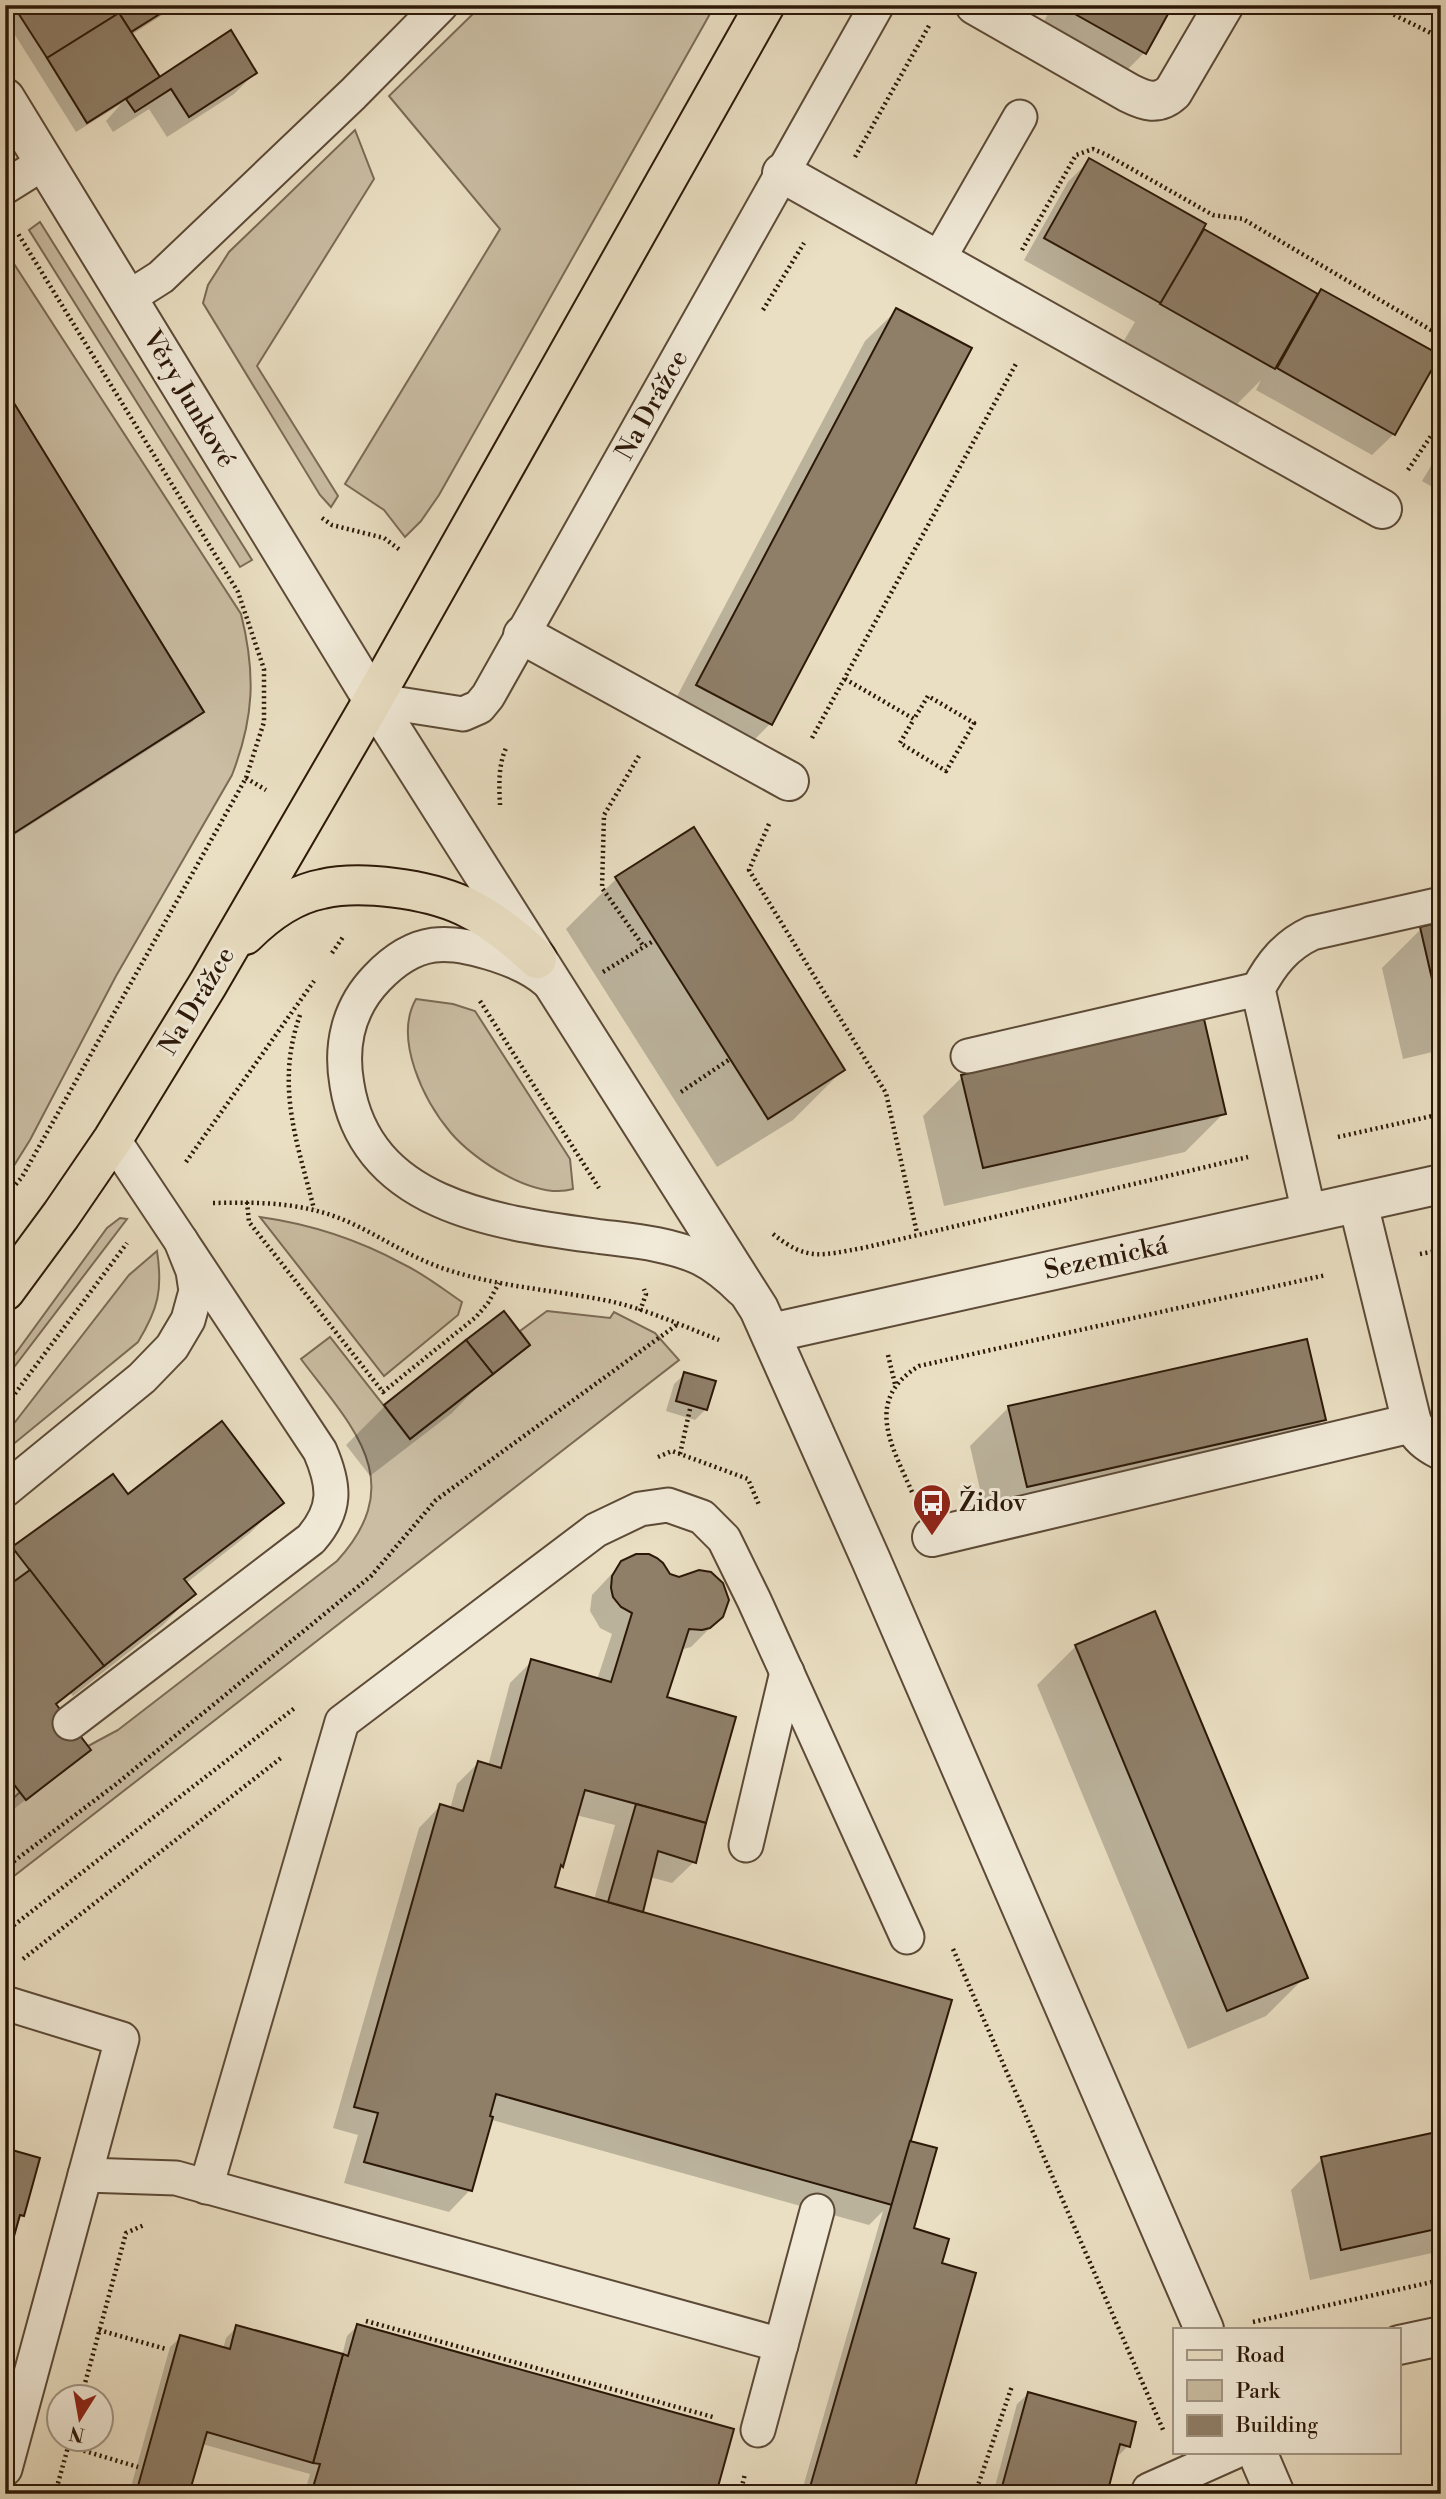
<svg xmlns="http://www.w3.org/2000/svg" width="1446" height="2499" font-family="'Libre Bodoni',serif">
<rect width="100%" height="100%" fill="#eadfc3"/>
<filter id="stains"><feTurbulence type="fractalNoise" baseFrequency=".00286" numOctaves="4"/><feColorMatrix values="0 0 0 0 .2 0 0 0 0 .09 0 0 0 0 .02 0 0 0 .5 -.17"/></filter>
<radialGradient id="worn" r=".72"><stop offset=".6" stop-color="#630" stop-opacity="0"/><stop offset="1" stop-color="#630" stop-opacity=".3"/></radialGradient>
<g fill="#cabda3" stroke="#7b6a56" stroke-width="2">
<path d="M482,5H715L439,495L421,521L405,537L384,510L345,484L500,229L389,96Z"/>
<path d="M355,130L374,179L257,366L338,496L331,507L320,495L203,303L208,285L229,252Z"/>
<path d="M40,222L252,560L240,567L29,230Z"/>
<path d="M5,250L241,614C256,674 254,718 232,775L116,976L30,1140L5,1180V838L204,712L9,396L5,397Z"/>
<path d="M416,999L453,1004L475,1011L570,1159L573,1189C535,1200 475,1161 451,1133C424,1101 393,1039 416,999Z"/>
<path d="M260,1217C310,1224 359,1240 403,1264C424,1274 443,1289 462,1302L458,1315L384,1376Z"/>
<path d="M120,1218L127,1219L5,1379V1368L107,1228Z"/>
<path d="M157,1251C163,1290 158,1309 138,1342L5,1451V1435L129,1275Z"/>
<path d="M547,1311L610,1318L614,1312L655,1333L679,1360L5,1883V1807C33,1775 80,1750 118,1730L337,1561C410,1481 352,1427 301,1359L330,1337L410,1439L530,1345L520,1331Z"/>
</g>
<g fill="#0003" fill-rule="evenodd">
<path d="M5,5H173L164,14L131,35L159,79L255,73L234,94L167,137L149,109L113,132L106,121L121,104L76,132L5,19Z"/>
<path d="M1053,5H1171L1144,53L1105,92L1029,48Z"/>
<path d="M1090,160L1196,240L1205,231L1317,295L1321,291L1394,434L1372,455L1256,390L1261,380L1234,407L1122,344L1135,322L1024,260L1068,182Z"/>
<path d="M897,310L970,348L770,724L739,755L666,717L865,341Z"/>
<path d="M5,399L202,712L192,722L5,841Z"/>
<path d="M1441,449V492L1422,481Z"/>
<path d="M616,879L843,1070L793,1120L717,1167L566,929Z"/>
<path d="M1441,924V1050L1403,1059L1382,968L1421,929Z"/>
<path d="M962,1077L1224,1113L1185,1152L944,1206L923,1116Z"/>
<path d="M528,1345L480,1384L452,1413L370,1476L346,1445L385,1406Z"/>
<path d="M685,1374L706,1409L695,1420L666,1411L674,1384Z"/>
<path d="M1009,1407L1324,1419L1285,1458L988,1524L970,1446Z"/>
<path d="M112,1477L128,1497L281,1502L250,1533L185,1584L193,1594L163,1625L73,1696L70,1693L54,1705L89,1750L14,1809L5,1797V1556Z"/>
<path d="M622,1563L679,1578L691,1573L710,1574L722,1616L691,1647L680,1650L665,1699L734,1718L694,1862L672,1883L650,1877L641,1913L908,2142L912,2230L939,2265L911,2494H801L883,2211L869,2225L492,2120L470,2190L449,2212L344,2183L358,2135L333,2128L419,1828L440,1806L450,1809L457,1784L478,1763L488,1766L510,1683L532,1661L597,1680L612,1634L600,1628L590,1611L592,1595ZM576,1815L615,1825L594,1900L553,1888Z"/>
<path d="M1076,1646L1305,1977L1266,2016L1188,2049L1037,1685Z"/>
<path d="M1441,2132V2251L1310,2280L1291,2190L1322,2159Z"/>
<path d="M357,2326L714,2494H304L310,2474L202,2444L188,2494H129L170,2347L181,2337L223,2349L226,2338L237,2327L342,2356L347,2336Z"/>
<path d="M1028,2394L1128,2446L1117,2457L1115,2456L1105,2494H993L1017,2404Z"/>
</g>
<g fill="#8f7f69" stroke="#2c1808" stroke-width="2">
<path d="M13,5H114L119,13L47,58Z"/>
<path d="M130,5H174L131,32L119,13Z"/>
<path d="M1069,5H1173L1146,54L1066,9Z"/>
<path d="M119,13L160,77L87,123L47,58Z"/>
<path d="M231,30L257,73L189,117L171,89L135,112L126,99Z"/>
<path d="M1089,158L1206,224L1162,304L1044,238Z"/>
<path d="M1204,229L1318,294L1275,369L1160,304Z"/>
<path d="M1321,289L1440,355L1395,435L1277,368Z"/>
<path d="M896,308L972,348L772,725L696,685Z"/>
<path d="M9,395L204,712L5,839V397Z"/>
<path d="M694,827L845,1070L768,1119L615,877Z"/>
<path d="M1441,922V1018L1420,927Z"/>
<path d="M1204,1019L1226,1114L983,1168L961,1075Z"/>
<path d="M504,1311L530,1345L493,1374L466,1340Z"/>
<path d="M1307,1339L1326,1420L1027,1487L1008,1406Z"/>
<path d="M466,1340L493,1374L410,1439L384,1405Z"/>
<path d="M684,1372L716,1381L707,1410L676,1401Z"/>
<path d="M222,1421L284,1503L184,1579L196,1594L104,1666L12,1547L113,1474L128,1494Z"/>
<path d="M636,1554H649L657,1558L663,1563L670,1574L679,1577L699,1570L711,1572L723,1583L729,1600L723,1617L710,1628L702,1630L689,1629L667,1697L736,1717L706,1823L585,1790L563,1867L561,1865L555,1887L952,2000L892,2205L496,2094L490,2116L493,2117L472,2191L364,2162L378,2113L354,2107L440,1804L463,1811L478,1761L501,1768L531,1659L611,1682L632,1613L621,1607L613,1597L611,1588L612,1576L621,1561Z"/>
<path d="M30,1570L104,1666L56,1704L91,1750L26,1800L5,1773V1588Z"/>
<path d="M1155,1611L1308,1978L1227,2011L1075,1645Z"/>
<path d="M636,1804L706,1823L696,1863L658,1851L643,1912L608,1902Z"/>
<path d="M1441,2131V2228L1341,2250L1321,2157Z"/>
<path d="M910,2141L937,2148L914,2228L949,2239L942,2263L976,2273L913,2494H808Z"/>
<path d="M5,2148L40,2158L24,2216L20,2215L5,2268Z"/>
<path d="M357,2324L734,2429L716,2494H311L320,2464L313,2463L343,2354L348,2356Z"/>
<path d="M236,2325L343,2354L313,2463L207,2432L189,2494H164L138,2486L180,2335L230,2349Z"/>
<path d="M1028,2392L1136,2422L1130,2447L1120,2444L1107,2494H1000Z"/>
</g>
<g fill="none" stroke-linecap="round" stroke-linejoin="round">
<defs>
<g id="service">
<path d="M5,187L45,162"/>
<path d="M938,260L1020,117"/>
<path d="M128,298L161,277L353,94L441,5"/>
<path d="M373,700L463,714L479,707L488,696L877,5"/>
<path d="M548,982C534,969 515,961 497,955C448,939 416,937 377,978C348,1008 340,1046 347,1085C367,1209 502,1223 603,1237C635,1241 670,1244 700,1258C716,1266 730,1278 742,1290"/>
<path d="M968,1056L1258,989"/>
<path d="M1309,1213L1258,989C1271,964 1286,945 1312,933L1441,904"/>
<path d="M5,1490L142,1378L172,1347L188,1320L196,1291L193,1271L181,1241L113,1139"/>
<path d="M70,1723L311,1539C337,1509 335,1486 320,1451L181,1241"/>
<path d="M746,1845L787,1672"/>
<path d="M5,2003L122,2039L5,2469"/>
<path d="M85,2175L176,2178L781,2345"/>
<path d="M206,2187L342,1722L596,1530L640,1509L668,1505L702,1517L724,1539L754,1600L907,1937"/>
<path d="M758,2430L817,2211"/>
<path d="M1149,2494V2490L1234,2452"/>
</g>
<g id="minor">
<path d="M975,5L1129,93C1145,101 1158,106 1173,92L1224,5"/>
<path d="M5,98L373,700L759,1309L871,1560L1204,2329"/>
<path d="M782,173L1382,509"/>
<path d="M523,635L789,781"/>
<path d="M1358,1203L1412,1423C1419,1436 1427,1443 1441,1450"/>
<path d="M771,1333L1441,1184"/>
<path d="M932,1537L1412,1423"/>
<path d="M1399,2345L1441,2336"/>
<path d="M1257,2452L1275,2494"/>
</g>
<g id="primary">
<path d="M245,935C266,914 291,895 322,889C361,880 427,889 464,906C492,919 515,938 537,959"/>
<path d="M5,1291L61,1215L113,1139L208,984L373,700L765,5"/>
</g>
</defs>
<use href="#service" stroke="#5c4a37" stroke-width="37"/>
<use href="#minor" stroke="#5c4a37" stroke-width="42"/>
<use href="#primary" stroke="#2c1808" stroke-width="42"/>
<g stroke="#2c1808" stroke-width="4.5" stroke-dasharray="2 3.5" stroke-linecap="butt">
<path d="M1374,5L1441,38"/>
<path d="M5,35L14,48"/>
<path d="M855,157L930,24"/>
<path d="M1022,250L1076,155L1093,149L1107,155L1213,215L1243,219L1441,336"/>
<path d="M763,310L804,243"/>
<path d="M1408,470L1441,421"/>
<path d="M322,518L332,525L384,538L400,550"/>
<path d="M845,679L914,719L928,696L974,723L946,771L900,743L914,719"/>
<path d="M812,738L1017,362"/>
<path d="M639,756L604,815L602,888L644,947"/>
<path d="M246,778L266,790"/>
<path d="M500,805C499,785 498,764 507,746"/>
<path d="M769,824L749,870L886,1093L917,1233"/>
<path d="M332,953L343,937"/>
<path d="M603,972L655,940"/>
<path d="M480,1001L599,1188"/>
<path d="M300,1015C275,1086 297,1141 314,1209"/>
<path d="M681,1092L730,1059"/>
<path d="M1338,1137L1441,1114"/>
<path d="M186,1162L314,981"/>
<path d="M5,1197L22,1177L246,778L264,722V669L238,592L17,232"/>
<path d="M247,1202L249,1222L383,1392L476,1317L488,1303L499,1283"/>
<path d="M213,1203C262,1202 307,1202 353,1224C385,1239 413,1259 448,1270C500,1287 555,1290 609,1301C646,1309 683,1326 719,1340"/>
<path d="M773,1234C808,1262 822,1255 863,1248L1248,1157"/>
<path d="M1420,1254L1441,1250"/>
<path d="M640,1311L646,1294L644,1289"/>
<path d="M888,1355L895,1384"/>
<path d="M5,1407L127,1243"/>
<path d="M680,1454L690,1409"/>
<path d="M658,1457L672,1451L748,1479L759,1505"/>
<path d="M912,1492C892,1446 863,1400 919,1366L1326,1275"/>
<path d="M5,1868L115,1785L371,1576L436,1500L678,1324"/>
<path d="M5,1932L296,1707"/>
<path d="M953,1949L1164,2432"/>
<path d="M23,1959L281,1758"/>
<path d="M366,2321L713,2417"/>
<path d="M1253,2322L1441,2280"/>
<path d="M99,2330L166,2349"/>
<path d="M81,2398L126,2233L144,2225"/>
<path d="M68,2446L138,2467"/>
<path d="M55,2494L70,2440"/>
<path d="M740,2494L745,2474"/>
<path d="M975,2494L1012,2386"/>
</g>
<use href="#service" stroke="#f1ead8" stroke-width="33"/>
<use href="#minor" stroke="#f1ead8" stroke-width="38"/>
<use href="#primary" stroke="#eadfc3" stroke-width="38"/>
</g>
<defs>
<symbol id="bus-pin" viewBox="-11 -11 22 30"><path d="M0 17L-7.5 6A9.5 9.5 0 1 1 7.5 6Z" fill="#8f2418" stroke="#f1ead8"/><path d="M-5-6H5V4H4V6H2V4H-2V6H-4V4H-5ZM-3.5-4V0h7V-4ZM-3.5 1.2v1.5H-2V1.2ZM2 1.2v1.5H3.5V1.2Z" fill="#fff"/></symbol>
</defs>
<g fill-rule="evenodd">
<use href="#bus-pin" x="910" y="1481" width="44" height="60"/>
</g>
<g text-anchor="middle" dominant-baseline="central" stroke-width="6" stroke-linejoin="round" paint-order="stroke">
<g font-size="26" fill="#2c1808" stroke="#f1ead8">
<text transform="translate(189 399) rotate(59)">Věry Junkové</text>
<text transform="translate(652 405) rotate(-61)">Na Drážce</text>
<text transform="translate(197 1001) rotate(-59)">Na Drážce</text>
<text transform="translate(1106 1258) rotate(-12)">Sezemická</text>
</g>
<g font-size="26" fill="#2c1808" stroke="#f1ead8" text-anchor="start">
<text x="959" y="1503">Židov</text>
</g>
</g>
<rect width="1446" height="2499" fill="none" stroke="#eadfc3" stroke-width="28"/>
<rect x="7" y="7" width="1432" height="2485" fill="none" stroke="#2c1808" stroke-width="3.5"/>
<rect x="14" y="14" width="1418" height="2471" fill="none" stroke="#2c1808" stroke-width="2"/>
<rect x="1173" y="2328" width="228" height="126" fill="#f1ead8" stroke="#a29685" stroke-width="2"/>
<rect x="1187" y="2350" width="35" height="10" fill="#eadfc3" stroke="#a29685" stroke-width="2"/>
<text x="1236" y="2362" font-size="21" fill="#2c1808">Road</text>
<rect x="1187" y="2380" width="35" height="21" fill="#cabda3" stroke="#a29685" stroke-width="2"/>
<text x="1236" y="2398" font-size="21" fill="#2c1808">Park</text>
<rect x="1187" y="2415" width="35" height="21" fill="#8f7f69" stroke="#a29685" stroke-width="2"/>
<text x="1236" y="2432" font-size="21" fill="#2c1808">Building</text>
<g transform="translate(80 2418) rotate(191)"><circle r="33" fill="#f1ead8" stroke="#a29685" stroke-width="2"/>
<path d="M0-5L12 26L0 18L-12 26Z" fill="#8f2418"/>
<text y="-10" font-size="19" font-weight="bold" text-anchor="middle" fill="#2c1808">N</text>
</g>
<rect width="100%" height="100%" filter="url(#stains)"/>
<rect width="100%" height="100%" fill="url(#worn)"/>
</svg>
